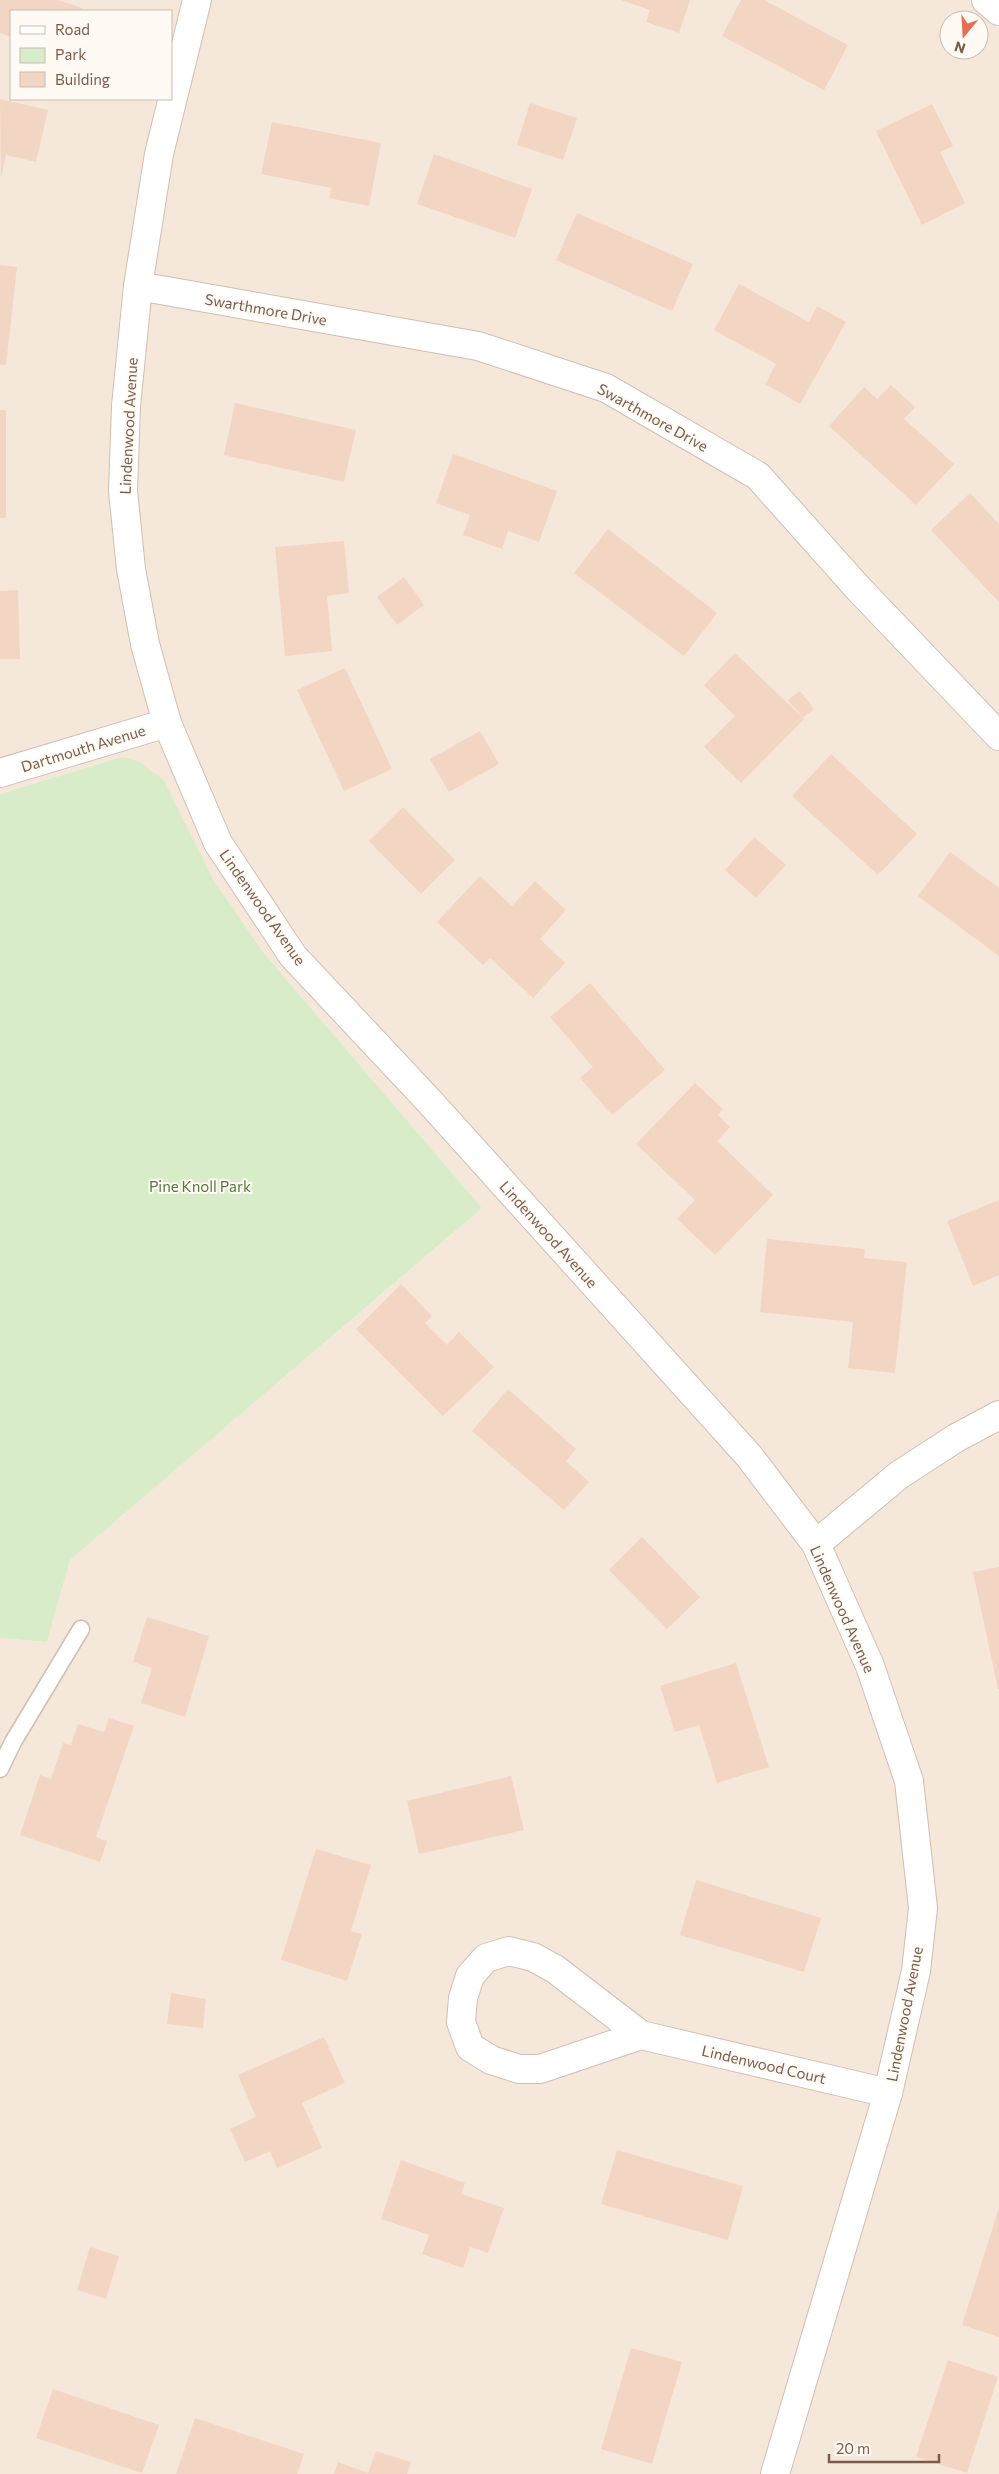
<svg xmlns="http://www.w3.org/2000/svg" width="999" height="2474" font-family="Commissioner,sans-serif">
<rect width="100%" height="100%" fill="#fdf6ec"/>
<path fill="#f5e8da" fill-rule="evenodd" d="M0,0H999V2474H0V1638L47,1642L70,1560L482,1208L263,952L213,879L121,757L0,794ZM11,11H171V99H11ZM949,20H979V50H949Z"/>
<path fill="#d8ecc9" d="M121,757L138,761L163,779L213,879L263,952L482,1208L70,1560L47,1642L0,1638V794Z"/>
<g fill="#f3d5c3">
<path d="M0,0H57L82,8L81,11H11V37L0,33Z"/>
<path d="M621,0H690L679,33L646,22L650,10Z"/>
<path d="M741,0H764L848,45L824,90L722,36Z"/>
<path d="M0,99L48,110L36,162L6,155L1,179Z"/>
<path d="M530,103L577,118L563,160L517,145Z"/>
<path d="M932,104L953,146L940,152L965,203L922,225L876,131Z"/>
<path d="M272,122L381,143L369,206L329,198L331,188L261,174Z"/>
<path d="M434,154L532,189L515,238L417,204Z"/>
<path d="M577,213L693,264L672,311L556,260Z"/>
<path d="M0,265L17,267L6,365H0Z"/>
<path d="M739,284L809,322L817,306L846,322L800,404L765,384L776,364L714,330Z"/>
<path d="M891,385L915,407L904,419L954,464L916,505L829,426L864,387L877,399Z"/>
<path d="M235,403L356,430L344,482L224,455Z"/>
<rect x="0" y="410" width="6" height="108"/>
<path d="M453,454L557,491L539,542L508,531L502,549L463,535L470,515L436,503Z"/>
<path d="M970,493L999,524V602L931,530Z"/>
<path d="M608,529L717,613L684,656L574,573Z"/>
<path d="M344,541L349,593L327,596L332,651L285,656L275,547Z"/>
<path d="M404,577L424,605L397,625L377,597Z"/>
<path d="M18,590L20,659H0V591Z"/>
<path d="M735,653L804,719L741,783L704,747L735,716L704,685Z"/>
<path d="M345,668L392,769L344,791L297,690Z"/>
<path d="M800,691L814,709L803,718L788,700Z"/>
<path d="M480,731L499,764L449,792L430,759Z"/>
<path d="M831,754L917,834L878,875L792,796Z"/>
<path d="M403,807L455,860L421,894L369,841Z"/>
<path d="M754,837L786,865L756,898L725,870Z"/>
<path d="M950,852L999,888V956L918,896Z"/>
<path d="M480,876L512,906L535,881L566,910L540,939L565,963L533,998L490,958L483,965L437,922Z"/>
<path d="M590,983L665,1070L612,1115L580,1078L593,1067L550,1017Z"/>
<path d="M695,1083L723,1109L718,1115L730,1127L717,1141L773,1195L715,1255L677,1219L695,1200L636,1144Z"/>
<path d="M999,1200V1275L973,1286L947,1221Z"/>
<path d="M767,1239L865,1249L864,1258L907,1262L895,1373L848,1368L853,1322L760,1312Z"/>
<path d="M401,1284L432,1316L425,1323L447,1345L459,1332L494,1367L443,1416L356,1329Z"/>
<path d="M508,1389L576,1449L566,1461L589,1482L564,1510L472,1431Z"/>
<path d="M642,1537L700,1597L667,1629L609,1570Z"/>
<path d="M999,1567V1689H998L973,1572Z"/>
<path d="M147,1617L209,1636L185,1717L141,1703L152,1668L133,1662Z"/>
<path d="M736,1663L769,1767L717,1783L699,1725L675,1732L660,1686Z"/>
<path d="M109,1718L134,1726L96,1837L107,1841L100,1862L20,1835L40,1775L51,1779L63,1743L71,1745L78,1724L104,1732Z"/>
<path d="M511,1776L524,1830L419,1854L407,1801Z"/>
<path d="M316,1849L371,1865L351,1931L362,1934L347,1981L281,1960Z"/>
<path d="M696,1880L821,1918L804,1972L680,1935Z"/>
<path d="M171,1993L206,1999L203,2028L167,2024Z"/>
<path d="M324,2037L345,2083L302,2103L322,2148L277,2168L270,2151L245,2162L230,2129L256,2117L238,2075Z"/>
<path d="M617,2150L743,2186L728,2240L601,2204Z"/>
<path d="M401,2160L465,2183L461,2194L504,2208L488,2253L470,2247L463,2268L422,2254L429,2235L381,2219Z"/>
<path d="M999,2208V2337L962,2325Z"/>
<path d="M90,2247L119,2256L106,2299L77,2290Z"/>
<path d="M631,2348L682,2362L652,2464L601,2449Z"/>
<path d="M948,2360L998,2377L967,2473L916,2457Z"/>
<path d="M53,2389L159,2425L142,2473L36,2438Z"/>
<path d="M195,2418L304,2454L297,2474H176Z"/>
<path d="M376,2451L411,2462L407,2474H334L338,2462L368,2473Z"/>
</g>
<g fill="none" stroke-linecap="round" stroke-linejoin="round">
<defs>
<path id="lane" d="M0,1769L13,1742L81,1629"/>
<g id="street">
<path d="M197,0L159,154L138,286L126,406L123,491L131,569L145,644L167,723L218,843L293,956L430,1102L749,1456L816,1544L870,1666L909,1781L923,1908L916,1971L888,2093L775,2474"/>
<path d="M986,0L999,11"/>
<path d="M138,286L478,346L606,388L758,476L857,587L999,736"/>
<path d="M0,773L167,723"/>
<path d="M816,1544L899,1475L956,1438L999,1415"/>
<path d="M641,2035L540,2069H519L491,2060L470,2047L461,2022L463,1998L470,1976L486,1958L509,1951L533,1957L555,1969L641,2035L888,2093"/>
</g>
</defs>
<use href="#lane" stroke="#d1beb0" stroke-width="19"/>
<use href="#street" stroke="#d1beb0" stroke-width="30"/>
<use href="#lane" stroke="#fff" stroke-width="16"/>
<use href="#street" stroke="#fff" stroke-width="28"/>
</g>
<g text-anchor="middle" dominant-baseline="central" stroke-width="4" stroke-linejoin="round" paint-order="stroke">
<g font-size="15" fill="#7a5c4d" stroke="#fffaf3">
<text transform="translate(266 309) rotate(10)">Swarthmore Drive</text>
<text transform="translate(653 417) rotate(29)">Swarthmore Drive</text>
<text transform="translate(128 426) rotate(-87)">Lindenwood Avenue</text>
<text transform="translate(83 748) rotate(-17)">Dartmouth Avenue</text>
<text transform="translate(263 907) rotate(55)">Lindenwood Avenue</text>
<text transform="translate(549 1234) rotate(48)">Lindenwood Avenue</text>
<text transform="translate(843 1609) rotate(66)">Lindenwood Avenue</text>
<text transform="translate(904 2014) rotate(-79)">Lindenwood Avenue</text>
<text transform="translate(764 2064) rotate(13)">Lindenwood Court</text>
</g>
<g font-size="15" fill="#537a41" stroke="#fffaf3">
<text x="200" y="1186">Pine Knoll Park</text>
</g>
</g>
<rect x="10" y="10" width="162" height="90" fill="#fffaf3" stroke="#cabbb1"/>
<rect x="20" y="26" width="25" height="8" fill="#ffffff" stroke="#cabbb1"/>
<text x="55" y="35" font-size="15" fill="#7a5c4d">Road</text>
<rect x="20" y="48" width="25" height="15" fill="#d8ecc9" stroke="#cabbb1"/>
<text x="55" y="60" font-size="15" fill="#7a5c4d">Park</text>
<rect x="20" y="72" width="25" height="15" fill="#f3d5c3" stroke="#cabbb1"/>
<text x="55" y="85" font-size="15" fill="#7a5c4d">Building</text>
<g transform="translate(964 35) rotate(198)"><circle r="24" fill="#fffaf3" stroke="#cabbb1"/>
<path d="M0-4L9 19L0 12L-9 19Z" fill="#e76f51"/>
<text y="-8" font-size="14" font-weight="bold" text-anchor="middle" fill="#7a5c4d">N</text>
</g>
<path d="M829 2454v8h110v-8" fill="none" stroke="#7a5c4d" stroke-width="2.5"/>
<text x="836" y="2454" font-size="15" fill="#7a5c4d" stroke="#fffaf3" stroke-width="4" paint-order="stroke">20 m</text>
</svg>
